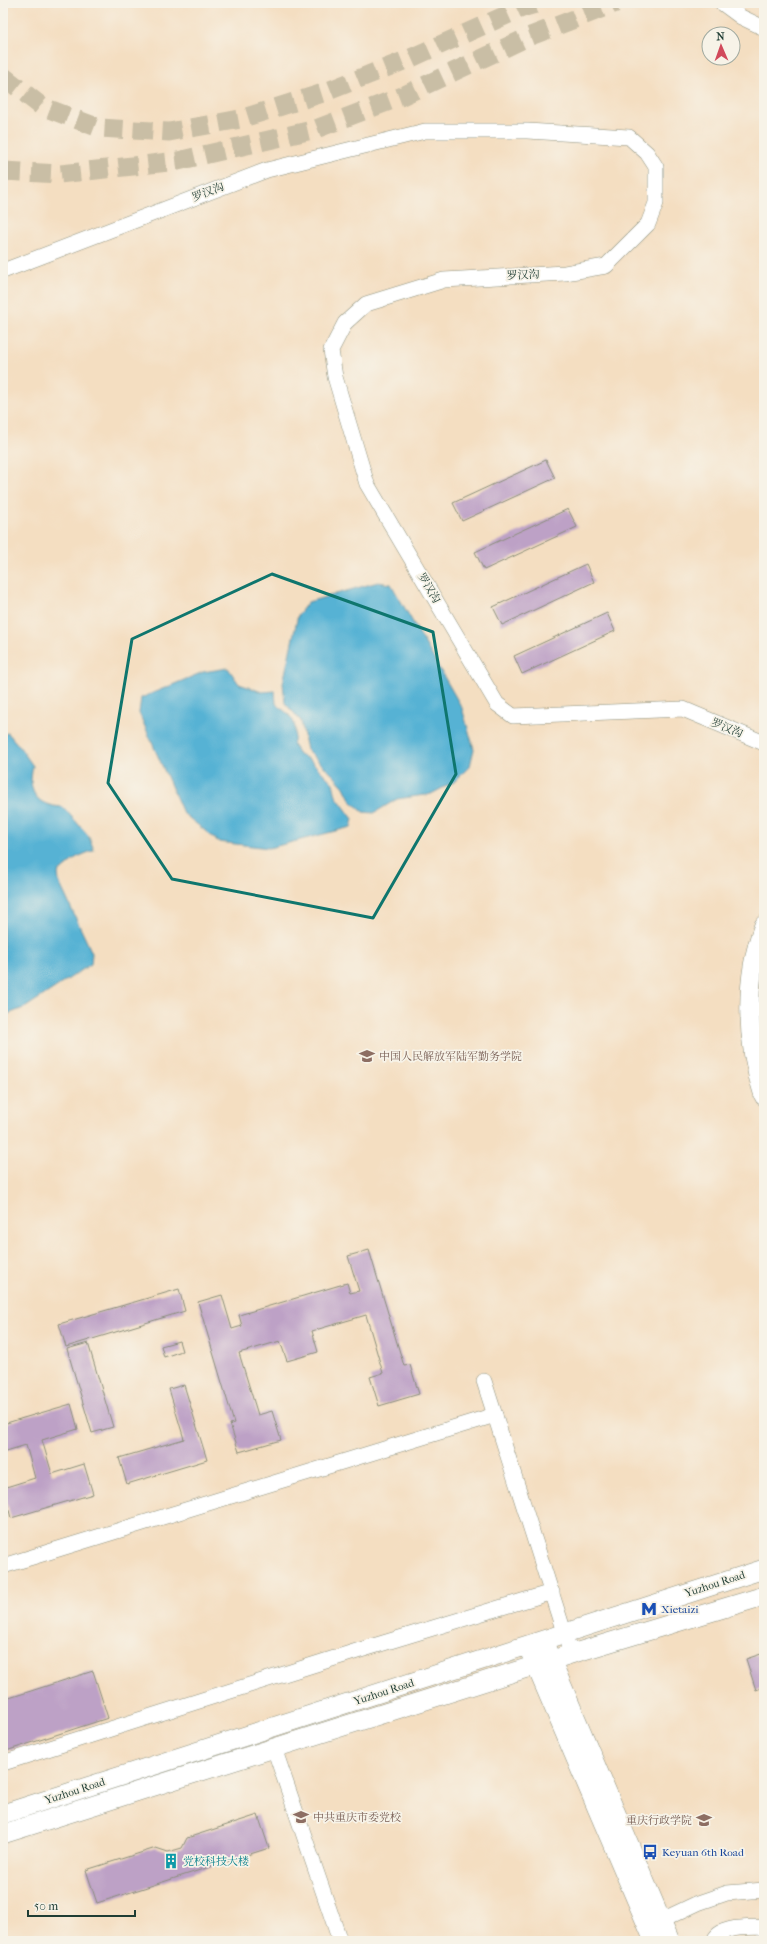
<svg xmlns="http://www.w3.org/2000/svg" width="767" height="1944" font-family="'IM FELL French Canon','Noto Serif SC',serif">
<rect width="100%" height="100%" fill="#f7f3e8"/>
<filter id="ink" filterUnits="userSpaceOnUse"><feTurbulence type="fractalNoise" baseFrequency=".025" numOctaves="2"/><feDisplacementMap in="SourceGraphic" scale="8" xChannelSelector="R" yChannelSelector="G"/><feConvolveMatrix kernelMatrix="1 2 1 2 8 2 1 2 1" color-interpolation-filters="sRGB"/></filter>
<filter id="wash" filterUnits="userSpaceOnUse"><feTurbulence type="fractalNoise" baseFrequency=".012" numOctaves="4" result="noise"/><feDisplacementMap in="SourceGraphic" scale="16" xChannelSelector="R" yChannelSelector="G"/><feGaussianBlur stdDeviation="0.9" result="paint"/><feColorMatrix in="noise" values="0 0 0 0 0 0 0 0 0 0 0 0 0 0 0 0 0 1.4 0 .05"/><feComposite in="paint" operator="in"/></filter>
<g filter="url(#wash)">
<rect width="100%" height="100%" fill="#f4dec1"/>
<g fill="#56b2d4" stroke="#3a7884">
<path d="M378,582L391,584L462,708L474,749L470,766L454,782L431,794L397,799L374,813L363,812L351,801L344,787L334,776L307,750L301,721L285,703L283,683L298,615L308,602Z"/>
<path d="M228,668L239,684L262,692L275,691L276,704C294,718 298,722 293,745L299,754L310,760L333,783L336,796L353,819L351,827L269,848L219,842L183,813L139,713L141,698L203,672Z"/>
<path d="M8,733L19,746L33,766C27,792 36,806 63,807L88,835L94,850L77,857L58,873L59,882L92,953L91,964L26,1007L3,1016V734Z"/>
</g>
<g id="blocks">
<g fill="#bda1c6">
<path d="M546,460L555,478L462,521L453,503Z"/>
<path d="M568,509L577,527L484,570L475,552Z"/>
<path d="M586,564L594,582L502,625L493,607Z"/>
<path d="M607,613L615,631L522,674L514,656Z"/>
<path d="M369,1250L404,1366L410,1365L419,1394L379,1406L370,1377L383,1373L366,1315L312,1331L318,1352L287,1361L280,1341L239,1353L258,1415L272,1411L281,1440L239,1452L230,1424L234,1423L198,1302L222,1295L232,1329L242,1326L239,1315L347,1283L350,1293L359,1291L348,1256Z"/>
<path d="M179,1289L185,1311L66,1347L59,1324Z"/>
<path d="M179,1341L182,1351L164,1357L161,1346Z"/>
<path d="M88,1343L113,1427L92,1433L67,1349Z"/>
<path d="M184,1385L207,1460L127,1484L119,1458L184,1439L169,1389Z"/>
<path d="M71,1404L78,1429L42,1440L52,1474L84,1464L93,1494L11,1518L3,1488L35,1478L26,1445L3,1452V1424Z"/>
<path d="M764,1653V1687L756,1690L746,1659Z"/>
<path d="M93,1671L108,1718L3,1752V1700Z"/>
<path d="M258,1815L269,1848L97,1903L86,1870L156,1848L168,1852L182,1848L187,1838Z"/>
</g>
</g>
</g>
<g filter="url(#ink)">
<use href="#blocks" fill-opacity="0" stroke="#8a8e7a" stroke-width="1"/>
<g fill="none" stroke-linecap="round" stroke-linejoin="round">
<g stroke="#c9bea5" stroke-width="19" stroke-dasharray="19 10" stroke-linecap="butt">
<path d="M3,76L41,106L99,128L169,132L240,119L323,93L411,58L522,8L539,3"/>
<path d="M3,171L60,174L178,161L316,129L400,97L528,37L616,3"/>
</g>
<defs>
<g id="minor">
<path d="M722,3L741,17L764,28"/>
<path d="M3,271L267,170L425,131H527L629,137L647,153L656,167V203L648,224L606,266L565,273L444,280L366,304L345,323L331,350L335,377L367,484L497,704L513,716L683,709L764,743"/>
<path d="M484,1381L571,1654"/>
<path d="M3,1566L495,1415"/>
<path d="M274,1748L340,1941"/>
<path d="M3,1763L357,1651L552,1592"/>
<path d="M662,1920L698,1903L727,1893L764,1890"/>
<path d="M714,1941C719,1925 750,1928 764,1927"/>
</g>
<g id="major">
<path d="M764,925C744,978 746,1042 764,1096"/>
<path d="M547,1650L670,1941"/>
<path d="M531,1654L654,1941"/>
<path d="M3,1814L764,1569"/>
<path d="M3,1834L571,1654L764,1596"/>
</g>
</defs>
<use href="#minor" stroke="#8a8e7a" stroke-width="16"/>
<use href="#major" stroke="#8a8e7a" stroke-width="20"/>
<use href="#minor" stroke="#fff" stroke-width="15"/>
<use href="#major" stroke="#fff" stroke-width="19"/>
</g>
</g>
<path fill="none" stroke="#0f766e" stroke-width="3" stroke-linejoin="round" d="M272,574L433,632L456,774L373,918L172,879L108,783L132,639Z"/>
<defs>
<symbol id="university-bare" viewBox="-9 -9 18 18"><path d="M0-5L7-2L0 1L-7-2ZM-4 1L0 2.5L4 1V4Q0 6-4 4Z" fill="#8d6e63" stroke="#f7f3e8" stroke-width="2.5" paint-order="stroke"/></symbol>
<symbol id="metro-bare" viewBox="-9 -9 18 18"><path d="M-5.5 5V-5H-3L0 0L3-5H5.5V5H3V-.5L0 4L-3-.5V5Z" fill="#1a4fb4" stroke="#f7f3e8" stroke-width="2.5" paint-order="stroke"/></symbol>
<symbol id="school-bare" viewBox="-9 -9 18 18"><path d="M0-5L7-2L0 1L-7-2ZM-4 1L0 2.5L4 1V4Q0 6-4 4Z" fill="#8d6e63" stroke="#f7f3e8" stroke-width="2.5" paint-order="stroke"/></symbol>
<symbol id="bus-bare" viewBox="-9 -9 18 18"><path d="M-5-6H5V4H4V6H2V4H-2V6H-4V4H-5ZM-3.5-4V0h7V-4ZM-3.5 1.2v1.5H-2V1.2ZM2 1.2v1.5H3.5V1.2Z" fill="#1a4fb4" stroke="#f7f3e8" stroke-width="2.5" paint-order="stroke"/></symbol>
<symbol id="building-bare" viewBox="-9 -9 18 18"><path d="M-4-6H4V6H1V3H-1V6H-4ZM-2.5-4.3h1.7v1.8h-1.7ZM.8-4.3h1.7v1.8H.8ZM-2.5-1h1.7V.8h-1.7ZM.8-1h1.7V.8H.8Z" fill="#0f9aa8" stroke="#f7f3e8" stroke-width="2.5" paint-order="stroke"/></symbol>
</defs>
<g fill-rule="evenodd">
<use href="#university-bare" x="356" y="1045" width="22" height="22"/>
<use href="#metro-bare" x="638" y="1598" width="22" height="22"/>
<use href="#school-bare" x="290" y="1806" width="22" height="22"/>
<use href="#university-bare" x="693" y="1809" width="22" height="22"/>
<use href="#bus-bare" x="639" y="1841" width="22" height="22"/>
<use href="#building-bare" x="160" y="1850" width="22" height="22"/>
</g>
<g text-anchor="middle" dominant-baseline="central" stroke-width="3.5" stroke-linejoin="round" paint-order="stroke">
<g font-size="11" fill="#1f3d34" stroke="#f7f3e8">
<text transform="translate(208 192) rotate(-21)">罗汉沟</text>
<text transform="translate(523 275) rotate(-3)">罗汉沟</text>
<text transform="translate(429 588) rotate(59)">罗汉沟</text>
<text transform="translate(727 728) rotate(22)">罗汉沟</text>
<text transform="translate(715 1584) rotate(-18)">Yuzhou Road</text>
<text transform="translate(384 1692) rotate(-18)">Yuzhou Road</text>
<text transform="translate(75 1791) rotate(-18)">Yuzhou Road</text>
</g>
<g font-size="11" fill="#785e54" stroke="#f7f3e8" text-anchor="start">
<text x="379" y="1056">中国人民解放军陆军勤务学院</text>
<text x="313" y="1817">中共重庆市委党校</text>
<text x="692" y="1820" text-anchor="end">重庆行政学院</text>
</g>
<g font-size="11" fill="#164399" stroke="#f7f3e8" text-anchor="start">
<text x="661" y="1609">Xietaizi</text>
<text x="662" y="1852">Keyuan 6th Road</text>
</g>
<g font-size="11" fill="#0d838f" stroke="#f7f3e8" text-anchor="start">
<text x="183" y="1861">党校科技大楼</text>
</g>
</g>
<rect width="767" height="1944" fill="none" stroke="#f7f3e8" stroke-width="16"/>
<g transform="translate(721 46) rotate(358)"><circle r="19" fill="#f7f3e8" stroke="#a1aaa0"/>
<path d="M0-3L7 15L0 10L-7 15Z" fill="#d1495b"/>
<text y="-6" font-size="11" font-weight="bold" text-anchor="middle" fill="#1f3d34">N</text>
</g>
<path d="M28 1910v6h107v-6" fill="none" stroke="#1f3d34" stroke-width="2"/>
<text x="34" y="1910" font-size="12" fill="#1f3d34" stroke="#f7f3e8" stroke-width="3" paint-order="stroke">50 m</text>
</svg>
